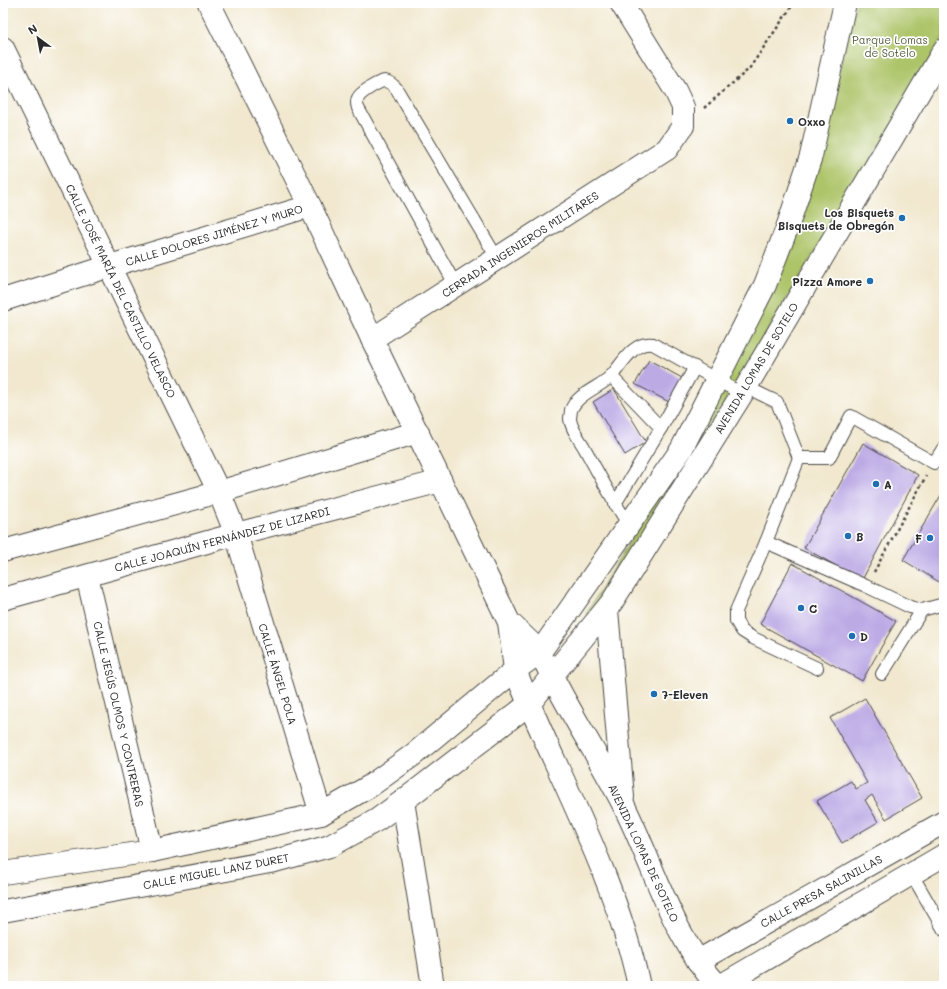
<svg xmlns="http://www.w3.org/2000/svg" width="947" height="989" font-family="Mali,sans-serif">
<rect width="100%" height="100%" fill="#fff"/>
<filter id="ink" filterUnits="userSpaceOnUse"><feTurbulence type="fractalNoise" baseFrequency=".025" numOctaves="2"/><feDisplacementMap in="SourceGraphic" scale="8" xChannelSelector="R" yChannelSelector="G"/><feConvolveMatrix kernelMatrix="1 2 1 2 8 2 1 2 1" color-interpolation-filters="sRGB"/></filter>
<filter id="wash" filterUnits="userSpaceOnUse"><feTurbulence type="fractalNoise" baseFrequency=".012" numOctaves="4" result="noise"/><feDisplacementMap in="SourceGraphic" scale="16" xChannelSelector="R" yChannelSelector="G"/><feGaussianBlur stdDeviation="0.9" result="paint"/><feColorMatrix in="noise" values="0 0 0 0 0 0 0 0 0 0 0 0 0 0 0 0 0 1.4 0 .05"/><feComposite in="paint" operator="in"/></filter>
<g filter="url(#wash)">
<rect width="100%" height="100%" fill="#f1e8cf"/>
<path fill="#adc469" stroke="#6c784a" d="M856,3H944V36L887,134L595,615L586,614L695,433L821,144Z"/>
<g id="blocks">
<g fill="#bcaae5">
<path d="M649,360L682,378L669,402L635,384Z"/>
<path d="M614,389L646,442L625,455L593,402Z"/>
<path d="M863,443L918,475L862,580L804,548Z"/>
<path d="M944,490V585L903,560Z"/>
<path d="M792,563L896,621L862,681L760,624Z"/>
<path d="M865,698L922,798L886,819L872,795L865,800L878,822L842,843L817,801L851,781L856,789L867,783L830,718Z"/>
</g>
</g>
</g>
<g filter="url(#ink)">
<use href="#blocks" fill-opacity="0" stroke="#494744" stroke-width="1"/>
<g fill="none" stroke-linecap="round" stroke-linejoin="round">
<defs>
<g id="service">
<path d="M456,286L358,108C357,105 356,102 358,98C360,93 379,81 385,81C390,82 393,85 396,88L497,258"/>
<path d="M611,376L661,428"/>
<path d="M746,387L777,402L799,458"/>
<path d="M944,447L934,463L851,416L829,458H799L766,542L866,586L910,607L922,610L944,604"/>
<path d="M615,504L661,428L695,367"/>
<path d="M629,525C613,501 599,475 585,449C580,440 571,429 570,419C570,417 571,412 571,410C578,392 603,387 614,373C624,360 635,341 653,344L742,394"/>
<path d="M766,542L736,611V621L742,631L753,638L817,668"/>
<path d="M882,674L922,610"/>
<path d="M911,873L944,930"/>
</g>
<g id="minor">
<path d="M3,48L219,492L236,534L321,814"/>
<path d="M3,300L110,266L310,206"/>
<path d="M372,339L667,149L683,126V107L675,90L621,3"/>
<path d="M3,551L219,492L418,432"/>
<path d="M87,576L152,851"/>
<path d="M3,599L236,534L441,481"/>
<path d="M509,622L540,652"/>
<path d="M403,801L433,986"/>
<path d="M3,873L152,851L321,814L370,786L413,755L515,670L509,622L372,339L310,206L209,3"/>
<path d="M3,911L275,861L330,846L377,820L403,801L529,704"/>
<path d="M698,961L944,822"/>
<path d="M720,986L944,855"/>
</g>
<g id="secondary">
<path d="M607,610L623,797"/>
<path d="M546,664C569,712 599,757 623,804C654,865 671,935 718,986"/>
<path d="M529,704L612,602L742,394L944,50"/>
<path d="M639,986C615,874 557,775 515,670L540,652L681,450L765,285L787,228L811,156L845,3"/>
</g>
</defs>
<use href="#service" stroke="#494744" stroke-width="14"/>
<use href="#minor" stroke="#494744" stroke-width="24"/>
<use href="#secondary" stroke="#494744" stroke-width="24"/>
<g stroke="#494744" stroke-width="2.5" stroke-dasharray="3 3" stroke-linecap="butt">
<path d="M704,108L749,69L794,3"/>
<path d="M874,572L926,476"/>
<path d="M682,986L689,983"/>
</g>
<use href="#service" stroke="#fff" stroke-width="12"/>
<use href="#minor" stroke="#fff" stroke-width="22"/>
<use href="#secondary" stroke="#fff" stroke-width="22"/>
</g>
</g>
<g fill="#1f6fb2" stroke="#fff" stroke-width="1.5">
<circle cx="790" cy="121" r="4"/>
<circle cx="902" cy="218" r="4"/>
<circle cx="870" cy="281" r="4"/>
<circle cx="876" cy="484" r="4"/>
<circle cx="848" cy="536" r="4"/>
<circle cx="930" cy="538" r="4"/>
<circle cx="801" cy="608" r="4"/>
<circle cx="852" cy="636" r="4"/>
<circle cx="654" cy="694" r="4"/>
</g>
<g text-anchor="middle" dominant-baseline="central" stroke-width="3.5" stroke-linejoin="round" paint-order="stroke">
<g font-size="11" fill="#586141" stroke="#fff">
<text x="890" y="39">Parque Lomas<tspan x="890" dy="13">de Sotelo</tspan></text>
</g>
<g font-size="11" font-weight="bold" fill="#2b2b2b" stroke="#fff" text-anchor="start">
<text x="798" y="121">Oxxo</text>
<text x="894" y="212" text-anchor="end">Los Bisquets<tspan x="894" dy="13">Bisquets de Obregón</tspan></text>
<text x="862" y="281" text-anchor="end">Pizza Amore</text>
<text x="884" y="484">A</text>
<text x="856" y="536">B</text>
<text x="922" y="538" text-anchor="end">F</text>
<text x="809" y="608">C</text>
<text x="860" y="636">D</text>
<text x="662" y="694">7-Eleven</text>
</g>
<g font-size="11" fill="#2b2b2b" stroke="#fff">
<text transform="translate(214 235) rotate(-17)">CALLE DOLORES JIMÉNEZ Y MURO</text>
<text transform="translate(520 244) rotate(-33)">CERRADA INGENIEROS MILITARES</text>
<text transform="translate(121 291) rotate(64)">CALLE JOSÉ MARÍA DEL CASTILLO VELASCO</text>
<text transform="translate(756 368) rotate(-59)">AVENIDA LOMAS DE SOTELO</text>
<text transform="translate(222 539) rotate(-15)">CALLE JOAQUÍN FERNÁNDEZ DE LIZARDI</text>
<text transform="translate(278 674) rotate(73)">CALLE ÁNGEL POLA</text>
<text transform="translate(119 714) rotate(77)">CALLE JESÚS OLMOS Y CONTRERAS</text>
<text transform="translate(644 853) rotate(65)">AVENIDA LOMAS DE SOTELO</text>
<text transform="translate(216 871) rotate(-11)">CALLE MIGUEL LANZ DURET</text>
<text transform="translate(821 891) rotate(-29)">CALLE PRESA SALINILLAS</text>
</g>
</g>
<rect width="947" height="989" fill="none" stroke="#fff" stroke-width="16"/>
<g transform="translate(38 38) rotate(328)" stroke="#ffffff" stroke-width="3" paint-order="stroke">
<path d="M0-3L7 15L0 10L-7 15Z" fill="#2b2b2b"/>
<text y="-6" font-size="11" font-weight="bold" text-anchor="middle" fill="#2b2b2b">N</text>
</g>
</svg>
